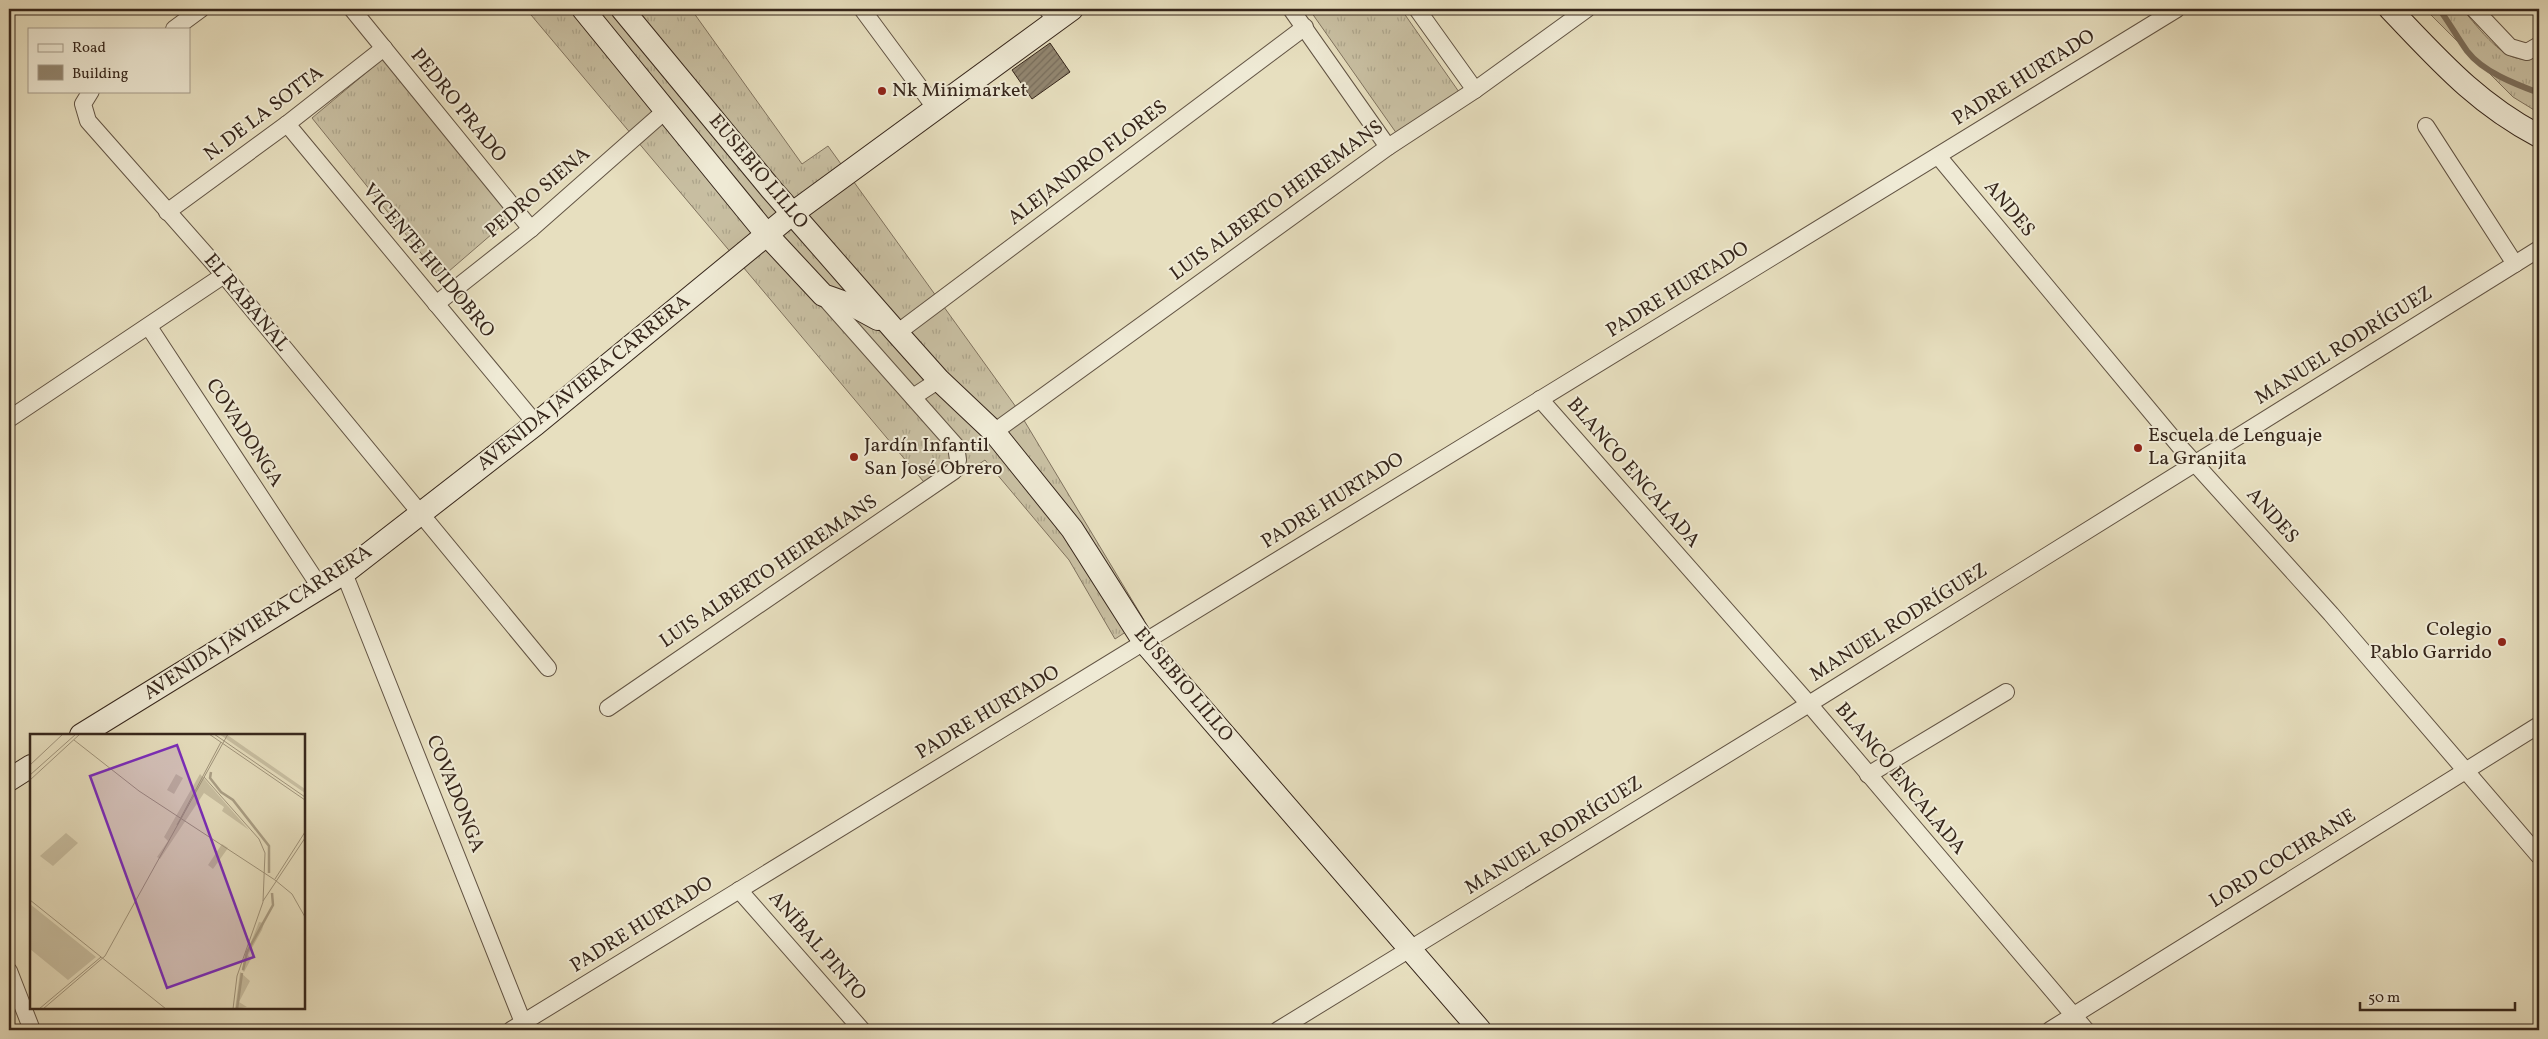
<svg xmlns="http://www.w3.org/2000/svg" width="2548" height="1039" font-family="Vollkorn,serif">
<defs>
<pattern id="grass-tufts" width="24" height="20" patternUnits="userSpaceOnUse" patternTransform="scale(1.25)"><rect width="24" height="20" fill="#c9c0a3"/><path d="M3 7l-1-3M5 7V3M7 7l1-3M15 17l-1-3M17 17v-4M19 17l1-3" fill="none" stroke="#ada58c"/></pattern>
<pattern id="building-hatch" width="6" height="6" patternUnits="userSpaceOnUse" patternTransform="scale(1.25)"><rect width="6" height="6" fill="#928670"/><path d="M-1 1l2-2M0 6l6-6M5 7l2-2" fill="none" stroke="#786d5b"/></pattern>
</defs>
<rect width="100%" height="100%" fill="#e7dfbf"/>
<filter id="stains"><feTurbulence type="fractalNoise" baseFrequency=".004" numOctaves="4"/><feColorMatrix values="0 0 0 0 .2 0 0 0 0 .09 0 0 0 0 .02 0 0 0 .5 -.17"/></filter>
<radialGradient id="worn" r=".72"><stop offset=".6" stop-color="#630" stop-opacity="0"/><stop offset="1" stop-color="#630" stop-opacity=".3"/></radialGradient>
<g fill="url(#grass-tufts)" stroke="#80735f">
<path d="M526,9H691L802,164L828,146L1016,407L1144,620L1115,639L1069,560L985,460L934,494Z"/>
<path d="M1309,9H1401L1459,92L1397,134Z"/>
<path d="M2425,9H2462C2479,27 2511,76 2539,53V113L2513,97Z"/>
<path d="M385,57L514,215L441,278L312,118Z"/>
</g>
<g fill="none" stroke-linecap="round" stroke-linejoin="round">
<path stroke="#7c6f5c" stroke-width="6" d="M2439,9C2449,22 2457,37 2467,51C2483,72 2515,84 2539,93"/>
</g>
<path fill="url(#building-hatch)" stroke="#36261b" d="M1050,43L1070,72L1032,99L1012,70Z"/>
<g fill="none" stroke-linecap="round" stroke-linejoin="round">
<defs>
<g id="street">
<path d="M352,9L531,229"/>
<path d="M862,9L936,109"/>
<path d="M1047,9L1056,21"/>
<path d="M1291,9L1388,147"/>
<path d="M1417,9L1475,90"/>
<path d="M2474,9L2510,47L2527,52L2539,45"/>
<path d="M174,29L201,9"/>
<path d="M91,91L83,104L88,121L224,275L548,668"/>
<path d="M287,124L536,424"/>
<path d="M2426,126L2515,264"/>
<path d="M1938,156L2181,448L2331,614L2539,856"/>
<path d="M167,212L287,124L384,48"/>
<path d="M436,304L531,229L665,111"/>
<path d="M149,327L320,587"/>
<path d="M897,333L1305,27"/>
<path d="M913,397L939,380"/>
<path d="M1540,399L1809,704L2086,1030"/>
<path d="M9,419L224,275"/>
<path d="M994,432L1388,147L1475,90L1587,9"/>
<path d="M344,573L526,1030"/>
<path d="M608,708L954,471L958,460L956,446L824,297"/>
<path d="M1868,775L2006,692"/>
<path d="M739,890L862,1030"/>
<path d="M9,971L32,1030"/>
<path d="M511,1030L2177,9"/>
<path d="M1278,1030L1809,704L2539,249"/>
<path d="M2050,1030L2539,725"/>
</g>
<g id="secondary">
<path d="M583,9L768,236L823,295L854,306L878,319"/>
<path d="M622,9L771,189L897,333L939,380L994,432L1072,529L1144,642L1480,1030"/>
<path d="M2390,9C2438,59 2476,103 2539,136"/>
<path d="M81,735L344,573L536,424L793,213L1072,9"/>
<path d="M9,780L31,766"/>
</g>
</defs>
<use href="#street" stroke="#625444" stroke-width="18"/>
<use href="#secondary" stroke="#36261b" stroke-width="24"/>
<use href="#street" stroke="#efead5" stroke-width="16"/>
<use href="#secondary" stroke="#efead5" stroke-width="22"/>
</g>
<g fill="#8f2418" stroke="#efead5" stroke-width="2">
<circle cx="882" cy="91" r="5"/>
<circle cx="2138" cy="448" r="5"/>
<circle cx="854" cy="457" r="5"/>
<circle cx="2502" cy="642" r="5"/>
</g>
<g text-anchor="middle" dominant-baseline="central" stroke-width="4" stroke-linejoin="round" paint-order="stroke">
<g font-size="20" fill="#36261b" stroke="#efead5">
<text transform="translate(2024 78) rotate(-32)">PADRE HURTADO</text>
<text transform="translate(458 106) rotate(51)">PEDRO PRADO</text>
<text transform="translate(264 114) rotate(-37)">N. DE LA SOTTA</text>
<text transform="translate(1088 163) rotate(-37)">ALEJANDRO FLORES</text>
<text transform="translate(758 172) rotate(50)">EUSEBIO LILLO</text>
<text transform="translate(538 193) rotate(-40)">PEDRO SIENA</text>
<text transform="translate(1277 201) rotate(-36)">LUIS ALBERTO HEIREMANS</text>
<text transform="translate(2009 209) rotate(50)">ANDES</text>
<text transform="translate(428 261) rotate(50)">VICENTE HUIDOBRO</text>
<text transform="translate(1678 290) rotate(-32)">PADRE HURTADO</text>
<text transform="translate(246 303) rotate(50)">EL RABANAL</text>
<text transform="translate(2344 346) rotate(-32)">MANUEL RODRÍGUEZ</text>
<text transform="translate(584 383) rotate(-39)">AVENIDA JAVIERA CARRERA</text>
<text transform="translate(244 433) rotate(57)">COVADONGA</text>
<text transform="translate(1633 473) rotate(49)">BLANCO ENCALADA</text>
<text transform="translate(1333 501) rotate(-32)">PADRE HURTADO</text>
<text transform="translate(2272 516) rotate(48)">ANDES</text>
<text transform="translate(769 572) rotate(-34)">LUIS ALBERTO HEIREMANS</text>
<text transform="translate(258 623) rotate(-33)">AVENIDA JAVIERA CARRERA</text>
<text transform="translate(1899 623) rotate(-32)">MANUEL RODRÍGUEZ</text>
<text transform="translate(1183 685) rotate(50)">EUSEBIO LILLO</text>
<text transform="translate(988 713) rotate(-31)">PADRE HURTADO</text>
<text transform="translate(1900 779) rotate(50)">BLANCO ENCALADA</text>
<text transform="translate(455 794) rotate(68)">COVADONGA</text>
<text transform="translate(1554 836) rotate(-32)">MANUEL RODRÍGUEZ</text>
<text transform="translate(2283 859) rotate(-32)">LORD COCHRANE</text>
<text transform="translate(642 925) rotate(-32)">PADRE HURTADO</text>
<text transform="translate(817 946) rotate(49)">ANÍBAL PINTO</text>
</g>
<g font-size="20" fill="#36261b" stroke="#efead5" text-anchor="start">
<text x="892" y="91">Nk Minimarket</text>
<text x="2148" y="436">Escuela de Lenguaje<tspan x="2148" dy="23">La Granjita</tspan></text>
<text x="864" y="446">Jardín Infantil<tspan x="864" dy="23">San José Obrero</tspan></text>
<text x="2492" y="630" text-anchor="end">Colegio<tspan x="2492" dy="23">Pablo Garrido</tspan></text>
</g>
</g>
<g transform="translate(30 734)">
<rect width="275" height="275" fill="#e7dfbf"/>
<path d="M189,0H196L275,55V59ZM146,40L153,44L144,60L137,56ZM170,40L219,96L192,77L194,73L174,59L130,125L127,123L138,107L134,103ZM192,110L198,114L183,135L178,131ZM0,170L66,223L38,246L0,215ZM229,188L234,189L232,196L218,221L221,225L214,238L212,236L215,223ZM210,238L220,247L209,268L217,273L205,275Z" fill="#c9c0a3"/>
<path d="M36,99L48,109L23,132L10,122Z" fill="#c9c0a3"/>
<path fill="none" stroke="#aba087" stroke-width="2.5" d="M181,38L180,44L191,58L203,66L239,112V139M213,236L217,218L243,171L242,159M207,275L212,239"/>
<path fill="none" stroke="#a0957d" stroke-width="1" d="M179,0L275,66M184,0L275,63M44,6L109,57L245,146L262,160L275,183M0,31L33,0M0,41L46,0M174,43L229,105L235,119L233,168L207,242L203,275M0,46L50,0M147,91L191,8M245,145L275,98M0,166L136,275M233,167L275,104M9,275L71,223M13,275L75,222L198,0"/>
<path fill="#7b2cbf" fill-opacity="0.15" stroke="#7b2cbf" stroke-width="2.5" d="M147,11L224,223L137,254L60,42Z"/>
<rect width="275" height="275" fill="none" stroke="#36261b" stroke-width="2.5"/>
</g>
<rect width="2548" height="1039" fill="none" stroke="#e7dfbf" stroke-width="30"/>
<rect x="10" y="10" width="2528" height="1019" fill="none" stroke="#36261b" stroke-width="2.5"/>
<rect x="15" y="15" width="2518" height="1009" fill="none" stroke="#36261b"/>
<rect x="28" y="28" width="162" height="65" fill="#efead5" stroke="#a59c8b"/>
<rect x="38" y="44" width="25" height="8" fill="#efead5" stroke="#a59c8b"/>
<text x="72" y="52" font-size="15" fill="#36261b">Road</text>
<rect x="38" y="65" width="25" height="15" fill="#928670" stroke="#a59c8b"/>
<text x="72" y="78" font-size="15" fill="#36261b">Building</text>
<path d="M2360 1002v8h155v-8" fill="none" stroke="#36261b" stroke-width="2.5"/>
<text x="2368" y="1002" font-size="15" fill="#36261b" stroke="#efead5" stroke-width="4" paint-order="stroke">50 m</text>
<rect width="100%" height="100%" filter="url(#stains)"/>
<rect width="100%" height="100%" fill="url(#worn)"/>
</svg>
